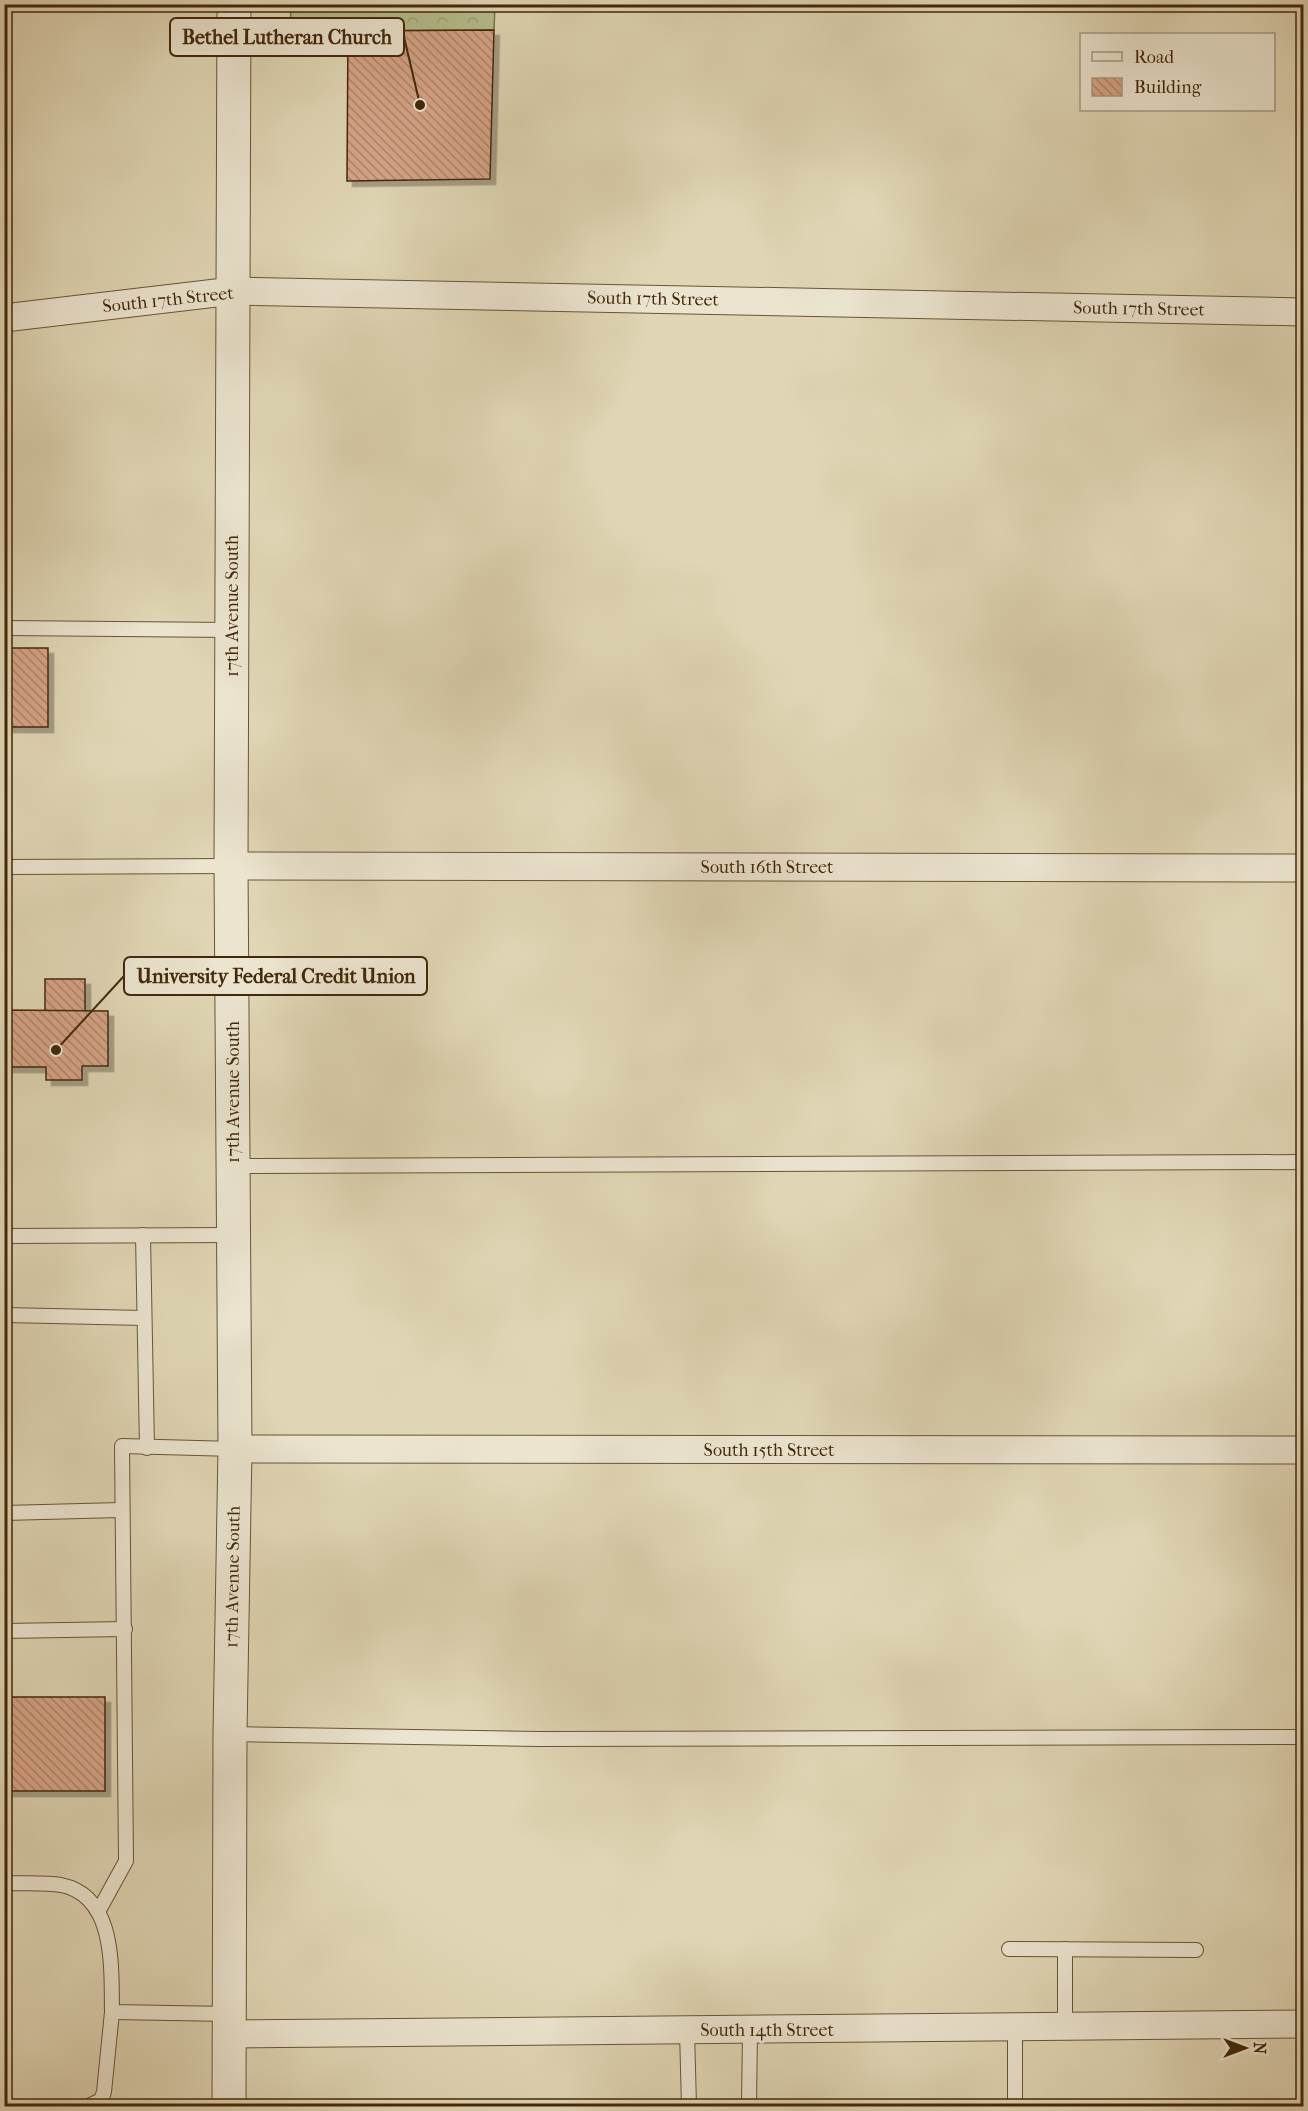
<svg xmlns="http://www.w3.org/2000/svg" width="1308" height="2111" font-family="'IM FELL French Canon',serif">
<defs>
<pattern id="forest-crowns" width="20" height="18" patternUnits="userSpaceOnUse" patternTransform="scale(1.5)"><rect width="20" height="18" fill="#b5bd8c"/><path d="M2 6a3 3 0 1 1 6 0M12 15a3 3 0 1 1 6 0" fill="none" stroke="#9da277"/></pattern>
<pattern id="building-back-hatch" width="6" height="6" patternUnits="userSpaceOnUse" patternTransform="scale(1.5)"><rect width="6" height="6" fill="#d6a487"/><path d="M-1 5l2 2M0 0l6 6M5-1l2 2" fill="none" stroke="#af866d"/></pattern>
<filter id="shadow"><feDropShadow dx="5.5" dy="5.5" stdDeviation="0" flood-color="#0004"/></filter>
</defs>
<rect width="100%" height="100%" fill="#e0d6b5"/>
<filter id="stains"><feTurbulence type="fractalNoise" baseFrequency=".00333" numOctaves="4"/><feColorMatrix values="0 0 0 0 .2 0 0 0 0 .09 0 0 0 0 .02 0 0 0 .5 -.17"/></filter>
<radialGradient id="worn" r=".72"><stop offset=".6" stop-color="#630" stop-opacity="0"/><stop offset="1" stop-color="#630" stop-opacity=".3"/></radialGradient>
<path fill="url(#forest-crowns)" stroke="#7c724b" stroke-width="1.5" d="M291,5H495L494,30L290,31Z"/>
<g fill="url(#building-back-hatch)" stroke="#42280a" stroke-width="1.5" filter="url(#shadow)">
<path d="M494,30L490,179L347,181L348,31Z"/>
<rect x="4" y="648" width="44" height="79"/>
<rect x="45" y="979" width="40" height="32"/>
<path d="M5,1010L108,1011V1066H82V1080H46V1067H4Z"/>
<rect x="4" y="1697" width="101" height="94"/>
</g>
<g fill="none" stroke-linecap="round" stroke-linejoin="round">
<defs>
<g id="service">
<path d="M4,628L232,630"/>
<path d="M4,867L231,866"/>
<path d="M233,1166L1304,1162"/>
<path d="M143,1235L147,1448"/>
<path d="M4,1236L234,1235"/>
<path d="M4,1315L144,1318"/>
<path d="M4,1513L121,1510"/>
<path d="M4,1631L125,1629"/>
<path d="M230,1734L538,1739L1304,1737"/>
<path d="M4,1883C23,1884 43,1882 61,1885C117,1896 111,1970 112,2012L230,2014"/>
<path d="M98,1912L126,1861L122,1446L235,1449"/>
<path d="M1009,1949L1196,1950"/>
<path d="M1065,1949V2028"/>
<path d="M1015,2028V2106"/>
<path d="M687,2031L689,2106"/>
<path d="M89,2106L101,2100L104,2092L112,2012"/>
<path d="M749,2106L750,2030"/>
</g>
<g id="minor">
<path d="M4,318L233,291L1304,312"/>
<path d="M231,866L1304,868"/>
<path d="M235,1449L1304,1450"/>
<path d="M230,2034L1304,2024"/>
</g>
<path id="tertiary" d="M229,2106L230,1734L235,1449L231,866L234,4"/>
</defs>
<use href="#service" stroke="#6a5435" stroke-width="16"/>
<use href="#minor" stroke="#6a5435" stroke-width="29"/>
<use href="#tertiary" stroke="#6a5435" stroke-width="35"/>
<use href="#service" stroke="#ebe4cf" stroke-width="14"/>
<use href="#minor" stroke="#ebe4cf" stroke-width="27"/>
<use href="#tertiary" stroke="#ebe4cf" stroke-width="33"/>
</g>
<g text-anchor="middle" dominant-baseline="central" stroke-width="6" stroke-linejoin="round" paint-order="stroke">
<g font-size="18" fill="#42280a" stroke="#ebe4cf">
<text transform="translate(653 299) rotate(1)">South 17th Street</text>
<text transform="translate(168 300) rotate(-6)">South 17th Street</text>
<text transform="translate(1139 309) rotate(1)">South 17th Street</text>
<text transform="translate(232 606) rotate(-90)">17th Avenue South</text>
<text x="767" y="867">South 16th Street</text>
<text transform="translate(233 1092) rotate(-90)">17th Avenue South</text>
<text x="769" y="1450">South 15th Street</text>
<text transform="translate(233 1577) rotate(-89)">17th Avenue South</text>
<text x="767" y="2030">South 14th Street</text>
</g>
</g>
<path fill="none" stroke="#42280a" stroke-width="2" d="M420 105L404 37M56 1050L124 976"/>
<g fill="#42280a" stroke="#ebe4cf" stroke-width="2">
<circle cx="420" cy="105" r="6"/>
<circle cx="56" cy="1050" r="6"/>
</g>
<g fill="#ebe4cf" stroke="#42280a" stroke-width="2">
<rect x="170" y="18" width="234" height="38" rx="6"/>
<rect x="124" y="957" width="303" height="38" rx="6"/>
</g>
<g font-size="20" text-anchor="middle" font-weight="bold" fill="#42280a">
<text x="287" y="44">Bethel Lutheran Church</text>
<text x="276" y="983">University Federal Credit Union</text>
</g>
<rect width="1308" height="2111" fill="none" stroke="#e0d6b5" stroke-width="24"/>
<rect x="6" y="6" width="1296" height="2099" fill="none" stroke="#42280a" stroke-width="3"/>
<rect x="12" y="12" width="1284" height="2087" fill="none" stroke="#42280a" stroke-width="1.5"/>
<rect x="1080" y="33" width="195" height="78" fill="#ebe4cf" stroke="#a79980" stroke-width="1.5"/>
<rect x="1092" y="52" width="30" height="9" fill="#ebe4cf" stroke="#a79980" stroke-width="1.5"/>
<text x="1134" y="63" font-size="18" fill="#42280a">Road</text>
<rect x="1092" y="78" width="30" height="18" fill="url(#building-back-hatch)" stroke="#a79980" stroke-width="1.5"/>
<text x="1134" y="93" font-size="18" fill="#42280a">Building</text>
<g transform="translate(1245 2048) rotate(90)" stroke="#ebe4cf" stroke-width="4.5" paint-order="stroke">
<path d="M0-4.5L10 22L0 15L-10 22Z" fill="#42280a"/>
<text y="-9" font-size="16" font-weight="bold" text-anchor="middle" fill="#42280a">N</text>
</g>
<rect width="100%" height="100%" filter="url(#stains)"/>
<rect width="100%" height="100%" fill="url(#worn)"/>
</svg>
